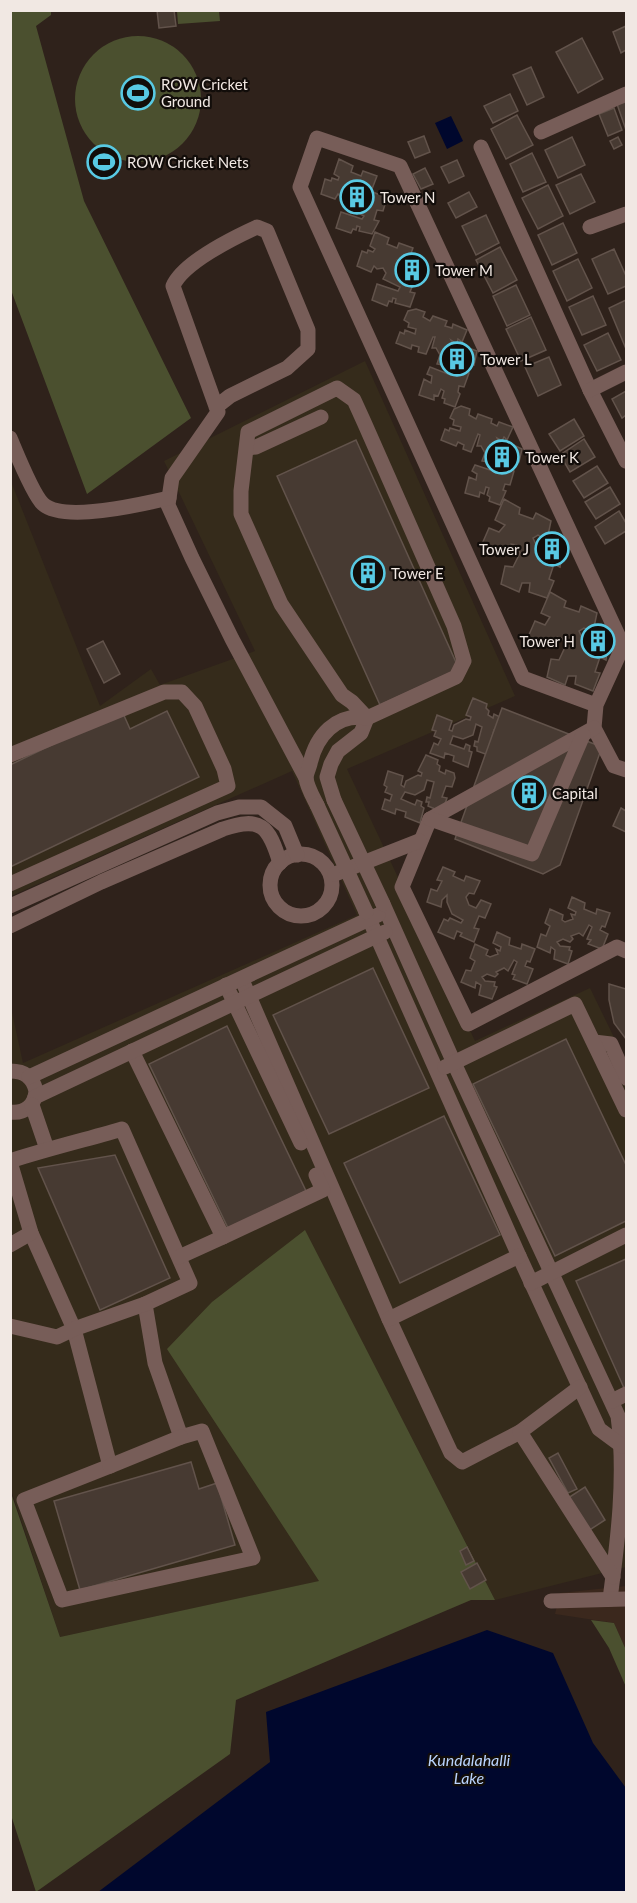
<svg xmlns="http://www.w3.org/2000/svg" width="637" height="1903" font-family="Lato,sans-serif">
<rect width="100%" height="100%" fill="#2f221b"/>
<path fill="#352b1b" d="M365,361L515,696L347,769L475,1041L590,988L626,1062V1567L495,1600L305,1231L168,1349L320,1581L60,1637L11,1490L10,1003L23,1063L357,915L292,771L11,896L10,479L100,706L151,669L160,685L255,651L164,461Z"/>
<path fill="#3b281d" d="M626,1586V1650L614,1623L555,1614L560,1593Z"/>
<g fill="#4b502f">
<path d="M11,10L51,11V15L36,26L84,201L191,418L87,494L11,290Z"/>
<path d="M177,11H219L220,21L178,24Z"/>
<circle cx="138" cy="99" r="63"/>
<path d="M305,1230L495,1600H471L236,1700L230,1754L36,1892L11,1815L10,1490L60,1637L319,1581L167,1349L212,1302Z"/>
<path d="M591,1620L614,1623L626,1650V1687L609,1648Z"/>
</g>
<g fill="#00072d">
<path d="M451,116L463,141L447,149L435,123Z"/>
<path d="M487,1630L553,1653L593,1743L626,1788V1892H98L270,1762L266,1712Z"/>
</g>
<g fill="#473a32" stroke="#62534b" stroke-width="1.5">
<path d="M157,10H174L176,26L159,28Z"/>
<path d="M626,26V50L621,53L613,32Z"/>
<path d="M582,38L603,79L578,93L556,52Z"/>
<path d="M531,67L544,97L527,105L513,75Z"/>
<path d="M510,94L518,111L493,123L484,106Z"/>
<path d="M626,102V130L617,104Z"/>
<path d="M614,108L622,130L608,136L599,114Z"/>
<path d="M517,115L533,145L506,159L491,129Z"/>
<path d="M424,136L430,152L415,158L408,142Z"/>
<path d="M572,137L585,165L558,178L545,150Z"/>
<path d="M618,137L622,145L614,149L610,141Z"/>
<path d="M532,153L546,182L523,192L510,164Z"/>
<path d="M339,159L353,166L351,172L361,176L363,171L377,176L372,189L367,187L366,190L362,189L367,198V194L371,196L373,192L387,198L383,211L377,210L374,220L379,221L372,234L359,231L360,227L357,226L356,230L353,229L351,233L336,228L341,212L362,219L364,216L347,207L350,201L347,196L341,197L338,194L335,199L321,194L325,179L331,181L332,178L338,180L339,177L334,174Z"/>
<path d="M457,160L464,176L449,183L441,167Z"/>
<path d="M425,168L433,184L421,189L413,174Z"/>
<path d="M581,174L595,202L570,214L556,185Z"/>
<path d="M548,185L563,216L538,229L522,198Z"/>
<path d="M469,192L477,207L456,218L448,203Z"/>
<path d="M486,215L499,243L476,255L462,226Z"/>
<path d="M563,223L577,253L552,265L538,235Z"/>
<path d="M375,232L389,238L387,244L397,248L399,243L413,248L408,261L403,260L402,263L398,261L403,270L404,266L407,267L409,264L423,270L419,283L414,282L410,292L415,293L410,307L395,303L396,299L393,298L392,302L389,301L387,306L372,300L377,284L398,291L400,287L383,279L386,273L383,268L377,269L374,266L371,272L357,266L362,251L367,253L368,250L373,252L375,249L370,246Z"/>
<path d="M500,247L517,280L493,293L476,260Z"/>
<path d="M614,249L626,276V286L608,294L592,259Z"/>
<path d="M578,259L592,288L567,301L553,271Z"/>
<path d="M516,285L530,315L507,326L493,296Z"/>
<path d="M593,296L606,325L582,335L569,307Z"/>
<path d="M626,300V349L609,308Z"/>
<path d="M416,309L425,312L423,317L430,321L433,316L447,321L445,326L452,328L453,324L467,330L462,342L458,339L457,344L451,340L458,355L459,349L463,351V346L477,351L474,365L468,363L465,372L469,373L464,387L459,386L458,392L460,394L455,407L444,403L445,399L442,398L444,391L441,389L438,396L434,395V400L419,395L424,379L431,383L432,376L427,374L430,367L448,374L454,370L448,366L437,364L440,355L436,348H432L435,337H433L426,354L418,352L419,347L412,345L411,349L396,343L400,332L404,334L405,330L415,334L416,329L408,327L409,323L404,320L408,311Z"/>
<path d="M531,317L546,350L521,361L506,329Z"/>
<path d="M608,333L621,360L597,371L584,345Z"/>
<path d="M549,357L561,385L538,396L525,367Z"/>
<path d="M626,391V415L622,418L612,399Z"/>
<path d="M461,406L470,409L469,415L476,419L478,414L492,419L491,423L497,426L499,422L513,427L507,440L504,437L502,441L497,438L503,453L504,447L508,449L509,443L522,449L519,462L513,461L511,469L514,471L510,485L505,484L503,490L506,491L500,505L489,501L490,497L487,495L489,488L486,487L484,494L480,492L479,497L465,493L469,477L476,480L477,474L472,471L475,465L493,471L499,468L493,463L482,461L485,453L481,446H477L480,435L478,434L471,452L463,449L464,445L458,442L456,446L441,440L445,429L449,431L450,428L460,431L461,427L453,425L454,420L450,418L454,409Z"/>
<path d="M574,419L584,436L560,451L549,434Z"/>
<path d="M584,439L595,457L570,472L560,455Z"/>
<path d="M356,440L459,669L380,705L277,476Z"/>
<path d="M597,466L608,483L584,498L573,481Z"/>
<path d="M610,487L620,504L596,519L585,502Z"/>
<path d="M504,499L520,508L519,514L533,519L536,513L551,521L547,540L538,535L533,538L538,549L545,548L547,542L563,547L560,567L554,564L549,579L554,581L547,598L529,592L530,583H522L519,592L501,584L505,566L513,567L520,553L516,545L511,544L509,551L503,547L500,552L482,544L489,528L499,532L505,525L495,520Z"/>
<path d="M619,511L626,523V531L605,544L595,527Z"/>
<path d="M550,592L566,601L564,607L579,612L581,606L597,613L593,632L584,628L579,631L584,642L591,641L593,634L608,640L606,660L600,657L595,672L600,673L593,691L575,684L576,676H568L565,685L547,677L551,659L559,660L566,645L562,638L557,637L555,643L549,640L546,645L528,637L535,621L545,625L550,617L541,613Z"/>
<path d="M103,641L120,674L104,683L87,649Z"/>
<path d="M473,698L487,704L486,708L489,711L488,715L493,718L494,714L502,718L504,722L501,732L494,730L491,741L495,743L491,756L477,751V747L474,746L475,741L478,742L482,727L476,724L473,735L463,739L453,736L450,744L464,749L466,744L470,746L469,751L472,752L468,767L453,761L454,756L445,753L444,758L430,753L434,743L438,745L441,739L434,736L436,731L432,730L437,715L452,721L449,730L452,731L454,725L466,719L470,720L471,717L466,715Z"/>
<path d="M502,708L602,747L560,865L543,874L455,839Z"/>
<path d="M122,711L130,729L167,711L199,777L10,867V765Z"/>
<path d="M426,755L438,760L437,764L440,766L439,771L445,774L446,770L454,773L455,778L452,787L446,786L442,797L447,798L442,812L428,806L429,802H426L427,797L430,798L434,782L427,780L424,790L415,795L405,792L401,799L415,805L417,800L422,802L421,806L424,808L420,823L405,817L406,812L396,809L395,814L382,809L385,799L390,801L392,795L385,792L387,787L384,785L388,771L403,776L401,785L404,787L406,781L418,775L421,776L422,773L418,771Z"/>
<path d="M621,808L626,811V832L613,826Z"/>
<path d="M443,867L455,872L453,876L464,881L466,876L480,881L474,894L469,893L466,897L469,905L476,908L481,900L491,904L485,918L479,916L474,928L479,929L474,942L460,936L462,933L457,931L454,939L438,932L444,919L448,921L450,918L461,923L463,920L452,914L447,902V895L442,900L441,907L427,902L431,889L437,891L442,881L437,880Z"/>
<path d="M572,897L585,903L584,909L596,914L597,909L610,913L605,927L602,926L600,930L608,934L602,949L588,944L591,940L587,939L592,927L589,925L583,936L579,933L571,936L573,939L570,942L563,939L557,942L560,946L570,947L569,950L572,951L568,964L554,959L555,950L551,947L550,953L537,947L541,934L546,936L550,926L545,923L550,909L563,915L562,920L565,922L573,919L571,914L575,915L576,912L568,908Z"/>
<path d="M497,932L510,938L509,945L521,949L522,944L535,949L530,962L527,961L525,966L533,969L527,984L513,979L515,975L512,974L517,962L514,960L508,971L504,968L496,972L498,974L495,977L487,974L482,977L485,981L495,982L494,986L497,987L492,999L479,995L481,985L476,982L475,988L461,982L466,970L471,971L475,961L470,958L475,944L488,950L486,955L490,957L498,954L496,949L500,951L501,947L493,943Z"/>
<path d="M373,968L429,1088L329,1134L273,1015Z"/>
<path d="M609,984L626,989V1039L614,1023L609,1000Z"/>
<path d="M227,1026L306,1191L228,1228L149,1064Z"/>
<path d="M566,1039L626,1165V1221L555,1256L473,1084Z"/>
<path d="M444,1116L500,1235L400,1283L344,1163Z"/>
<path d="M115,1155L170,1278L100,1310L38,1168Z"/>
<path d="M626,1259V1387L624,1388L576,1281Z"/>
<path d="M558,1453L577,1489L568,1493L549,1458Z"/>
<path d="M191,1462L199,1489L217,1483L235,1545L80,1590L54,1501Z"/>
<path d="M585,1487L605,1520L588,1531L568,1498Z"/>
<path d="M467,1547L474,1561L466,1565L460,1551Z"/>
<path d="M477,1563L486,1580L470,1589L461,1572Z"/>
</g>
<g fill="none" stroke-linecap="round" stroke-linejoin="round">
<g stroke="#775d58" stroke-width="15">
<path d="M541,132L626,94"/>
<path d="M481,147L590,390L626,461"/>
<path d="M590,227L626,214"/>
<path d="M590,390L626,372"/>
<path d="M216,407L230,396L287,368L308,349V330L267,231L257,227C233,238 183,263 173,286L218,412L172,478L168,505L192,558L232,639L306,778"/>
<path d="M10,438C16,452 33,495 43,504C64,523 143,504 169,498"/>
<path d="M247,448L256,447L321,417"/>
<path d="M596,705L623,646L400,166L317,138L300,187L523,678L596,705L594,728L614,766L626,770"/>
<path d="M594,728L430,819L402,887L468,1024L617,947L626,951"/>
<path d="M10,755L164,692H182L195,706L224,769L228,786L10,884"/>
<path d="M334,800L327,777L331,764L338,751L361,733L367,718"/>
<path d="M317,805C313,797 307,787 306,778C306,774 309,768 310,764C316,736 336,713 367,718L456,677L464,661L454,626L364,422L354,400L337,388L248,432L241,491V514L281,604L342,695L352,702L367,718"/>
<path d="M430,819L532,854L583,735"/>
<circle cx="301" cy="885" r="31"/>
<path d="M335,874L419,841"/>
<path d="M383,904L454,1063L618,1416C626,1476 618,1539 610,1599"/>
<path d="M10,906L217,813L239,807H261L285,826L297,855"/>
<path d="M366,912L519,1256L599,1429L622,1446"/>
<path d="M10,926L101,882L223,829C261,816 269,826 280,863"/>
<path d="M242,980L389,1319L451,1453L462,1462L520,1432L580,1387"/>
<path d="M226,985L301,1143"/>
<path d="M594,1042L611,1044L626,1078"/>
<path d="M132,1051L223,1237L323,1190L316,1175"/>
<path d="M445,1067L575,1004L626,1110"/>
<path d="M10,1071C24,1071 33,1077 36,1091C35,1105 25,1114 10,1112"/>
<path d="M29,1077L378,915"/>
<path d="M35,1097L385,932"/>
<path d="M32,1105L47,1149"/>
<path d="M10,1161C47,1149 85,1140 122,1129L190,1283L145,1304L155,1363L181,1437L202,1431L253,1558L62,1600L24,1500L110,1466L74,1329L31,1233L10,1162"/>
<path d="M10,1245L31,1233"/>
<path d="M179,1257L223,1237"/>
<path d="M531,1283L626,1235"/>
<path d="M389,1319L519,1256"/>
<path d="M10,1326L57,1337L74,1329L145,1304"/>
<path d="M612,1401L626,1394"/>
<path d="M520,1432L613,1577"/>
<path d="M110,1466L181,1437"/>
<path d="M551,1601L626,1599"/>
</g>
<g stroke="#775d58" stroke-width="15">
<path d="M334,800L383,904"/>
<path d="M317,805L366,912"/>
</g>
</g>
<defs>
<symbol id="stadium-ring" viewBox="-11 -11 22 22"><circle r="9.5" fill="#120d0a" stroke="#58c9e3" stroke-width="1.5"/><path d="M0-5a6.5 5 0 1 0 0 10a6.5 5 0 1 0 0-10ZM-3.5-1.8h7v3.6h-7Z" fill="#58c9e3"/></symbol>
<symbol id="building-ring" viewBox="-11 -11 22 22"><circle r="9.5" fill="#120d0a" stroke="#58c9e3" stroke-width="1.5"/><path d="M-4-6H4V6H1V3H-1V6H-4ZM-2.5-4.3h1.7v1.8h-1.7ZM.8-4.3h1.7v1.8H.8ZM-2.5-1h1.7V.8h-1.7ZM.8-1h1.7V.8H.8Z" fill="#58c9e3"/></symbol>
</defs>
<g fill-rule="evenodd">
<use href="#stadium-ring" x="119" y="74" width="38" height="38"/>
<use href="#stadium-ring" x="85" y="143" width="38" height="38"/>
<use href="#building-ring" x="338" y="178" width="38" height="38"/>
<use href="#building-ring" x="393" y="251" width="38" height="38"/>
<use href="#building-ring" x="438" y="340" width="38" height="38"/>
<use href="#building-ring" x="483" y="438" width="38" height="38"/>
<use href="#building-ring" x="533" y="530" width="38" height="38"/>
<use href="#building-ring" x="349" y="554" width="38" height="38"/>
<use href="#building-ring" x="579" y="622" width="38" height="38"/>
<use href="#building-ring" x="510" y="774" width="38" height="38"/>
</g>
<g text-anchor="middle" dominant-baseline="central" stroke-width="4.5" stroke-linejoin="round" paint-order="stroke">
<g font-size="15" fill="#f1e8e3" stroke="#120d0a" text-anchor="start">
<text x="161" y="84">ROW Cricket<tspan x="161" dy="17">Ground</tspan></text>
<text x="127" y="162">ROW Cricket Nets</text>
<text x="380" y="197">Tower N</text>
<text x="435" y="270">Tower M</text>
<text x="480" y="359">Tower L</text>
<text x="525" y="457">Tower K</text>
<text x="529" y="549" text-anchor="end">Tower J</text>
<text x="391" y="573">Tower E</text>
<text x="575" y="641" text-anchor="end">Tower H</text>
<text x="552" y="793">Capital</text>
</g>
<g font-size="16" font-style="italic" fill="#b9d3fd" stroke="#120d0a">
<text x="469" y="1759">Kundalahalli<tspan x="469" dy="18">Lake</tspan></text>
</g>
</g>
<rect width="637" height="1903" fill="none" stroke="#f1e8e3" stroke-width="24"/>
</svg>
